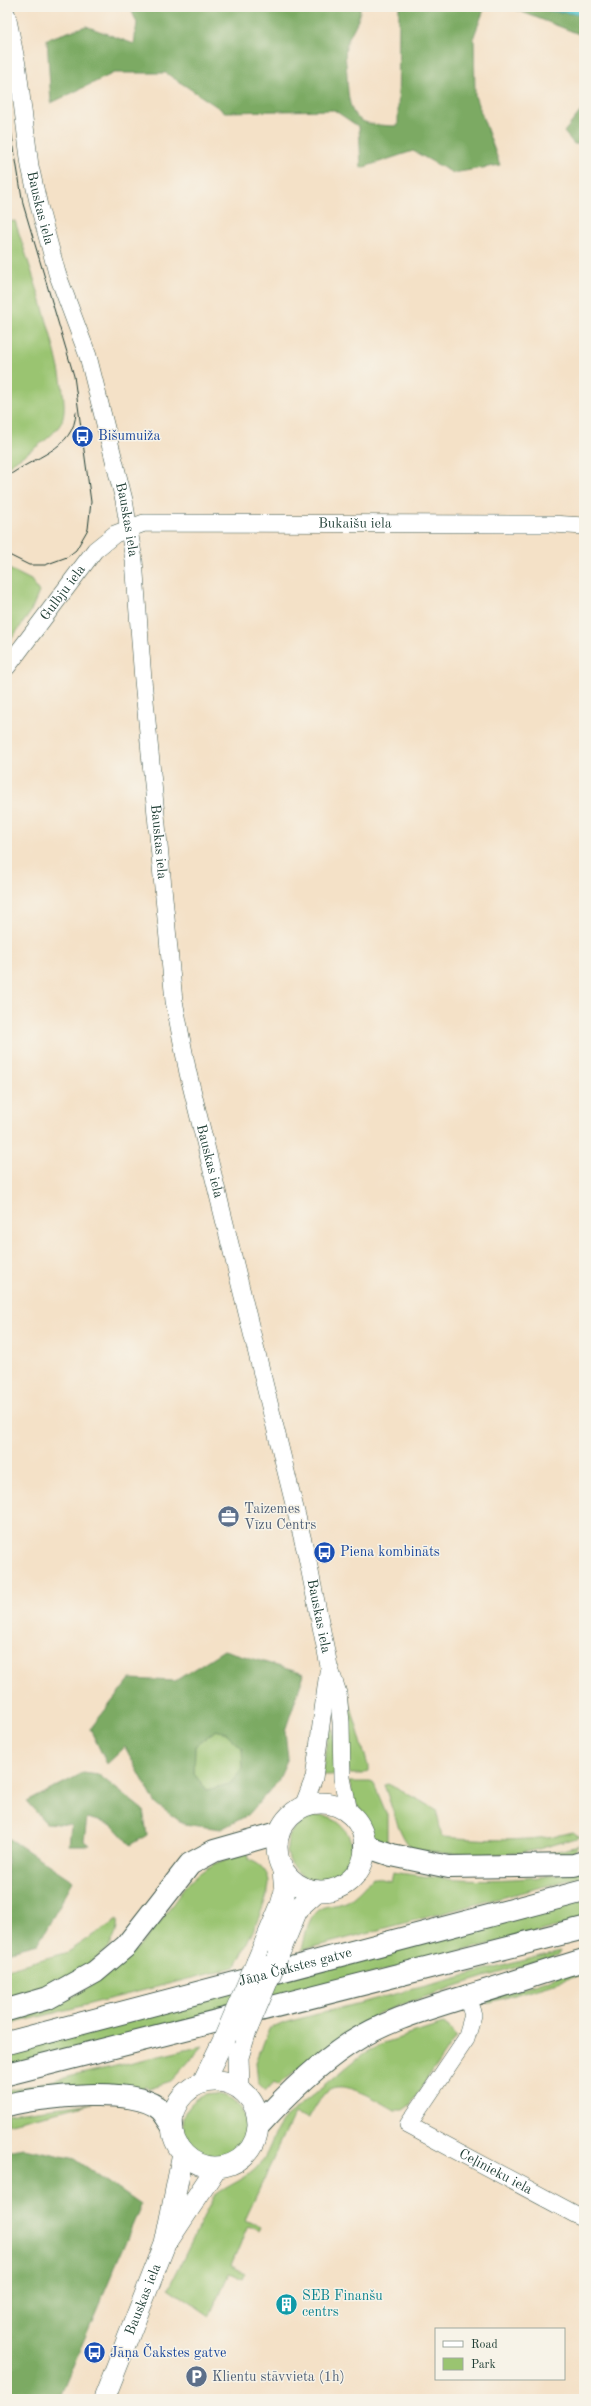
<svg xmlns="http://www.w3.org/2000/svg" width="591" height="2406" font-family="'Old Standard TT',serif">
<rect width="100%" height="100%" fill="#f7f3e8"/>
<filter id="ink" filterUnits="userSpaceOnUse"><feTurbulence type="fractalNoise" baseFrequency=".025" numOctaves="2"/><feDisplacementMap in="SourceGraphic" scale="8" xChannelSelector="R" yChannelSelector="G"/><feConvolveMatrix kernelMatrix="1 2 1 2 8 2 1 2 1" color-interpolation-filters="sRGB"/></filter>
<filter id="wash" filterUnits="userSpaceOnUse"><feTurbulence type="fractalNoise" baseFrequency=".012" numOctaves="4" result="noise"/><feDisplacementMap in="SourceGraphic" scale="16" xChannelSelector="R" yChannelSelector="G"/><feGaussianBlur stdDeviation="0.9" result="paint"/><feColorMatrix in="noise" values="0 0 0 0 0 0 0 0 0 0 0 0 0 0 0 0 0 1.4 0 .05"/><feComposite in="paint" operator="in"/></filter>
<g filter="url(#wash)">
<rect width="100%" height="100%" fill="#f4e1c7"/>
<g fill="#9ac471" stroke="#5c8052">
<path d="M15,221C27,259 72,385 63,418C58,437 23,454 7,467V222Z"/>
<path d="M7,568L31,580L39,592L30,613L7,645Z"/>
<path d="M341,1682H344L368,1766V1771L363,1774H349Z"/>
<path d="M328,1729H333L335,1775H322Z"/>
<path d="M216,1730L226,1733L242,1748L243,1768L230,1784L207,1790L194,1774L195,1746Z"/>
<path d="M349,1782H370L374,1784L387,1815V1843L378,1844C372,1836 371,1828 366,1820C356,1804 354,1801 349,1782Z"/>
<path d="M388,1784L436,1809L442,1837C486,1840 530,1843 573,1832L580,1837C562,1842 544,1848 526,1852C509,1855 422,1856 411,1847C399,1837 390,1800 384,1785Z"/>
<circle cx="319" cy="1848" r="32"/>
<path d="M579,1846L575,1852L545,1856V1854Z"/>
<path d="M248,1853L249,1860C259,1863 267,1870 269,1881C271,1897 243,1952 235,1967L7,2025V2021C65,2005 100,1986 142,1943C184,1900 179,1868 248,1853Z"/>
<path d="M584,1870V1876L302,1950C305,1938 306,1925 314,1914C322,1903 337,1907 348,1901C357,1895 365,1886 373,1877L391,1881L393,1872C456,1882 521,1883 584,1870Z"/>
<path d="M584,1901V1920L7,2067V2049Z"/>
<path d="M117,1920C123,1961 37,1993 7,2005V1969L68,1952Z"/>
<path d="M560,1951L558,1955L462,1984L379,2013L325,2048L279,2085L274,2082L266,2091L258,2083L256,2062L269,2029L287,2022Z"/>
<path d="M584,1967V1974L487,2003L490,1999Z"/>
<path d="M443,2024L448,2026L456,2037L410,2105L403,2110H395C380,2102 343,2077 327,2091C319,2098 313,2111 308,2119L294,2114L245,2220L260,2227L258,2231L248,2226L231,2266L246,2273L243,2279L229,2273L210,2316L169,2288L214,2196C229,2184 248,2179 260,2164C272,2149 273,2130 286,2117L364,2053L387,2042Z"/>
<path d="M203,2046L171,2081L149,2088L145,2086L143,2092L7,2097V2091Z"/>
<circle cx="214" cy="2126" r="32"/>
<path d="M92,2103L7,2124V2114Z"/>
</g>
<g fill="#7baa63" stroke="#4d744c" fill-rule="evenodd">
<path d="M130,7H360C361,22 349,32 346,47C344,56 347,68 347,77C349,121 356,125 398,126L399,7H485L474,36L475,96L500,165L453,173L413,151L361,168L359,127L334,110L225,112L166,73H114L51,103L47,39L86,26L134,44L137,23Z"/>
<path d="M509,7H540L584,13V36Z"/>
<path d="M584,107V144H574L564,132Z"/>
<path d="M224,1650L304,1674L285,1731L288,1759L278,1781L248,1815L221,1829L184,1824L156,1804L125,1747L107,1764L90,1729L130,1679L175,1681ZM216,1730L226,1733L242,1748L243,1768L230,1784L207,1790L194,1774L195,1746Z"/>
<path d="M83,1773L99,1775L143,1810L147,1835L131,1845L113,1825L87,1818L84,1841L89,1845H69L71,1825L46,1823L27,1802Z"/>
<path d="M7,1837L73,1881L38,1944L7,1952Z"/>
<path d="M24,2148L75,2159L141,2205L59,2399H7V2151Z"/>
</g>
<path fill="#5dcad1" stroke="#3e8482" d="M540,7H584V15L543,10Z"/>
</g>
<g filter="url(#ink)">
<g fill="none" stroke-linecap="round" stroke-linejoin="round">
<defs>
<g id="minor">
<path id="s1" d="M7,15L18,70L30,166L39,206L57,273L88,356L124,500L134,560L143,680L174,1001L188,1073L307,1557L329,1666L338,1693L341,1722L342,1778L349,1812"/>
<path id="s2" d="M7,667L95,550L115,534L144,523L552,524L584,526"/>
<path d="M303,1806L314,1778L328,1672"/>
<path id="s3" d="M467,1997L473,2015L466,2039L408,2125L584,2219"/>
</g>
<g id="major">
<circle cx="321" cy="1847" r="44"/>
<path d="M278,1956L298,1908L317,1891"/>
<path d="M257,1962L281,1905L285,1891L283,1871"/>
<circle cx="215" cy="2124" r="43"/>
<path d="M203,2082L224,2039"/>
<path d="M239,2087L238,2057L245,2034"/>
<path d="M169,2239L216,2168"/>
<path id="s4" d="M104,2399L165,2244L183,2154"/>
</g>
<g id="highway">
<path d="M365,1846L392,1855L449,1867L574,1865L584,1862"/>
<path d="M7,2010L48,1998L95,1972L126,1946L190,1864L214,1851L278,1833"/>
<path id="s5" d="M7,2043L584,1891"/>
<path d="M7,2074L584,1928"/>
<path d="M7,2105C39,2097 137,2085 161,2110C165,2114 168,2120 172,2125"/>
<path d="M259,2125C286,2095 316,2066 349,2044C386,2020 427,2009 468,1996C507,1985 545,1971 584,1960"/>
</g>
</defs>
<use href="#minor" stroke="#3f564a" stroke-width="18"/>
<use href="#major" stroke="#3f564a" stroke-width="22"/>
<use href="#highway" stroke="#3f564a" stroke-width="24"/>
<use href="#minor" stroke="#fff" stroke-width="17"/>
<use href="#major" stroke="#fff" stroke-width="21"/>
<use href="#highway" stroke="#fff" stroke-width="22"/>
<g stroke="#1f3d34" stroke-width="1">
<path d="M7,105L23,204L74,376L91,502L88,529L76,550L67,557L45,565H29L7,554"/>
<path d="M7,477C32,457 75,450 76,412"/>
</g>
<defs>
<g id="major-bridge">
<path d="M245,2034L278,1956"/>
<path d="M224,2039L257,1962"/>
</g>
</defs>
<use href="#major-bridge" stroke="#3f564a" stroke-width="22" stroke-linecap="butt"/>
<use href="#major-bridge" stroke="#fff" stroke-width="21"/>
</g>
</g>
<defs>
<symbol id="bus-disc" viewBox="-11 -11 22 22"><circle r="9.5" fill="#1a4fb4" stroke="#f7f3e8"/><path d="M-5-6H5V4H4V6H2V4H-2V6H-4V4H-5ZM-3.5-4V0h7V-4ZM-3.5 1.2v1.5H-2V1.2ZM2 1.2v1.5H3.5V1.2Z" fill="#fff"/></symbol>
<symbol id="office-disc" viewBox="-11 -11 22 22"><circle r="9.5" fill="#5c6f8a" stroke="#f7f3e8"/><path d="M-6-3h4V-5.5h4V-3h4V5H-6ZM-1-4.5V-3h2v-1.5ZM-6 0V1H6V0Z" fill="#fff"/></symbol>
<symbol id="building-disc" viewBox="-11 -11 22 22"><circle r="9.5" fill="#0f9aa8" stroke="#f7f3e8"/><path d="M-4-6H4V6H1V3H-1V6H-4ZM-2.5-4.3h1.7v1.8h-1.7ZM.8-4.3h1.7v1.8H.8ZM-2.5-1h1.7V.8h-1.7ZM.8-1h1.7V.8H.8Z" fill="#fff"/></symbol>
<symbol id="parking-disc" viewBox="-11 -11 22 22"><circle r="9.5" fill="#5c6f8a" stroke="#f7f3e8"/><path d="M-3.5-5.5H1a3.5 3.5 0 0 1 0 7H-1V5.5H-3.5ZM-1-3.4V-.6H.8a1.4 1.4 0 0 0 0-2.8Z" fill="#fff"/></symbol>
</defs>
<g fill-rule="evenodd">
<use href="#bus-disc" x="70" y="424" width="25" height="25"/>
<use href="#office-disc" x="216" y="1504" width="25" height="25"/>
<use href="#bus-disc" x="312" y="1540" width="25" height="25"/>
<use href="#building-disc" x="274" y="2292" width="25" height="25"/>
<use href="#bus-disc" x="82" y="2340" width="25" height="25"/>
<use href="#parking-disc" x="184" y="2364" width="25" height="25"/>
</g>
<g text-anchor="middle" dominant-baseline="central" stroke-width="3" stroke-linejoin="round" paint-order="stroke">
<g font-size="14" fill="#1f3d34" stroke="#f7f3e8">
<text stroke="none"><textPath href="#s1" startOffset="196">Bauskas iela</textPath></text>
<text stroke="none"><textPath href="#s1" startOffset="520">Bauskas iela</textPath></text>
<text stroke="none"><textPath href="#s2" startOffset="414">Bukaišu iela</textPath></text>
<text stroke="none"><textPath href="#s2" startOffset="93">Gulbju iela</textPath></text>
<text stroke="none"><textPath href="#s1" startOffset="844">Bauskas iela</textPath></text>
<text stroke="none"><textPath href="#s1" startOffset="1168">Bauskas iela</textPath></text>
<text stroke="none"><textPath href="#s1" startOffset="1636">Bauskas iela</textPath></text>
<text stroke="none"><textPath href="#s5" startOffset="298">Jāņa Čakstes gatve</textPath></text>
<text stroke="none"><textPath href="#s3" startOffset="247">Ceļinieku iela</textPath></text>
<text stroke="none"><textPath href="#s4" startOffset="107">Bauskas iela</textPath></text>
</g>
<g font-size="14" fill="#164399" stroke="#f7f3e8" text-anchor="start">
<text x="98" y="436">Bišumuiža</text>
<text x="340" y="1552">Piena kombināts</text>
<text x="110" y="2353">Jāņa Čakstes gatve</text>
</g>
<g font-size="14" fill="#4e5e75" stroke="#f7f3e8" text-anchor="start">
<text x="244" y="1509">Taizemes<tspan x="244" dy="16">Vīzu Centrs</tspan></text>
<text x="212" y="2377">Klientu stāvvieta (1h)</text>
</g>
<g font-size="14" fill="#0d838f" stroke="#f7f3e8" text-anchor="start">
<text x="302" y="2296">SEB Finanšu<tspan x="302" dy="16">centrs</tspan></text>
</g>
</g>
<rect width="591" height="2406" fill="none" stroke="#f7f3e8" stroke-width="24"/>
<rect x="435" y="2328" width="130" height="52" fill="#f7f3e8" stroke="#a1aaa0"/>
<rect x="443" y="2341" width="20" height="6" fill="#ffffff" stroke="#a1aaa0"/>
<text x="471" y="2348" font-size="12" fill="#1f3d34">Road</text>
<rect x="443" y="2358" width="20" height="12" fill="#9ac471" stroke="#a1aaa0"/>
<text x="471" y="2368" font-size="12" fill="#1f3d34">Park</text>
</svg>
